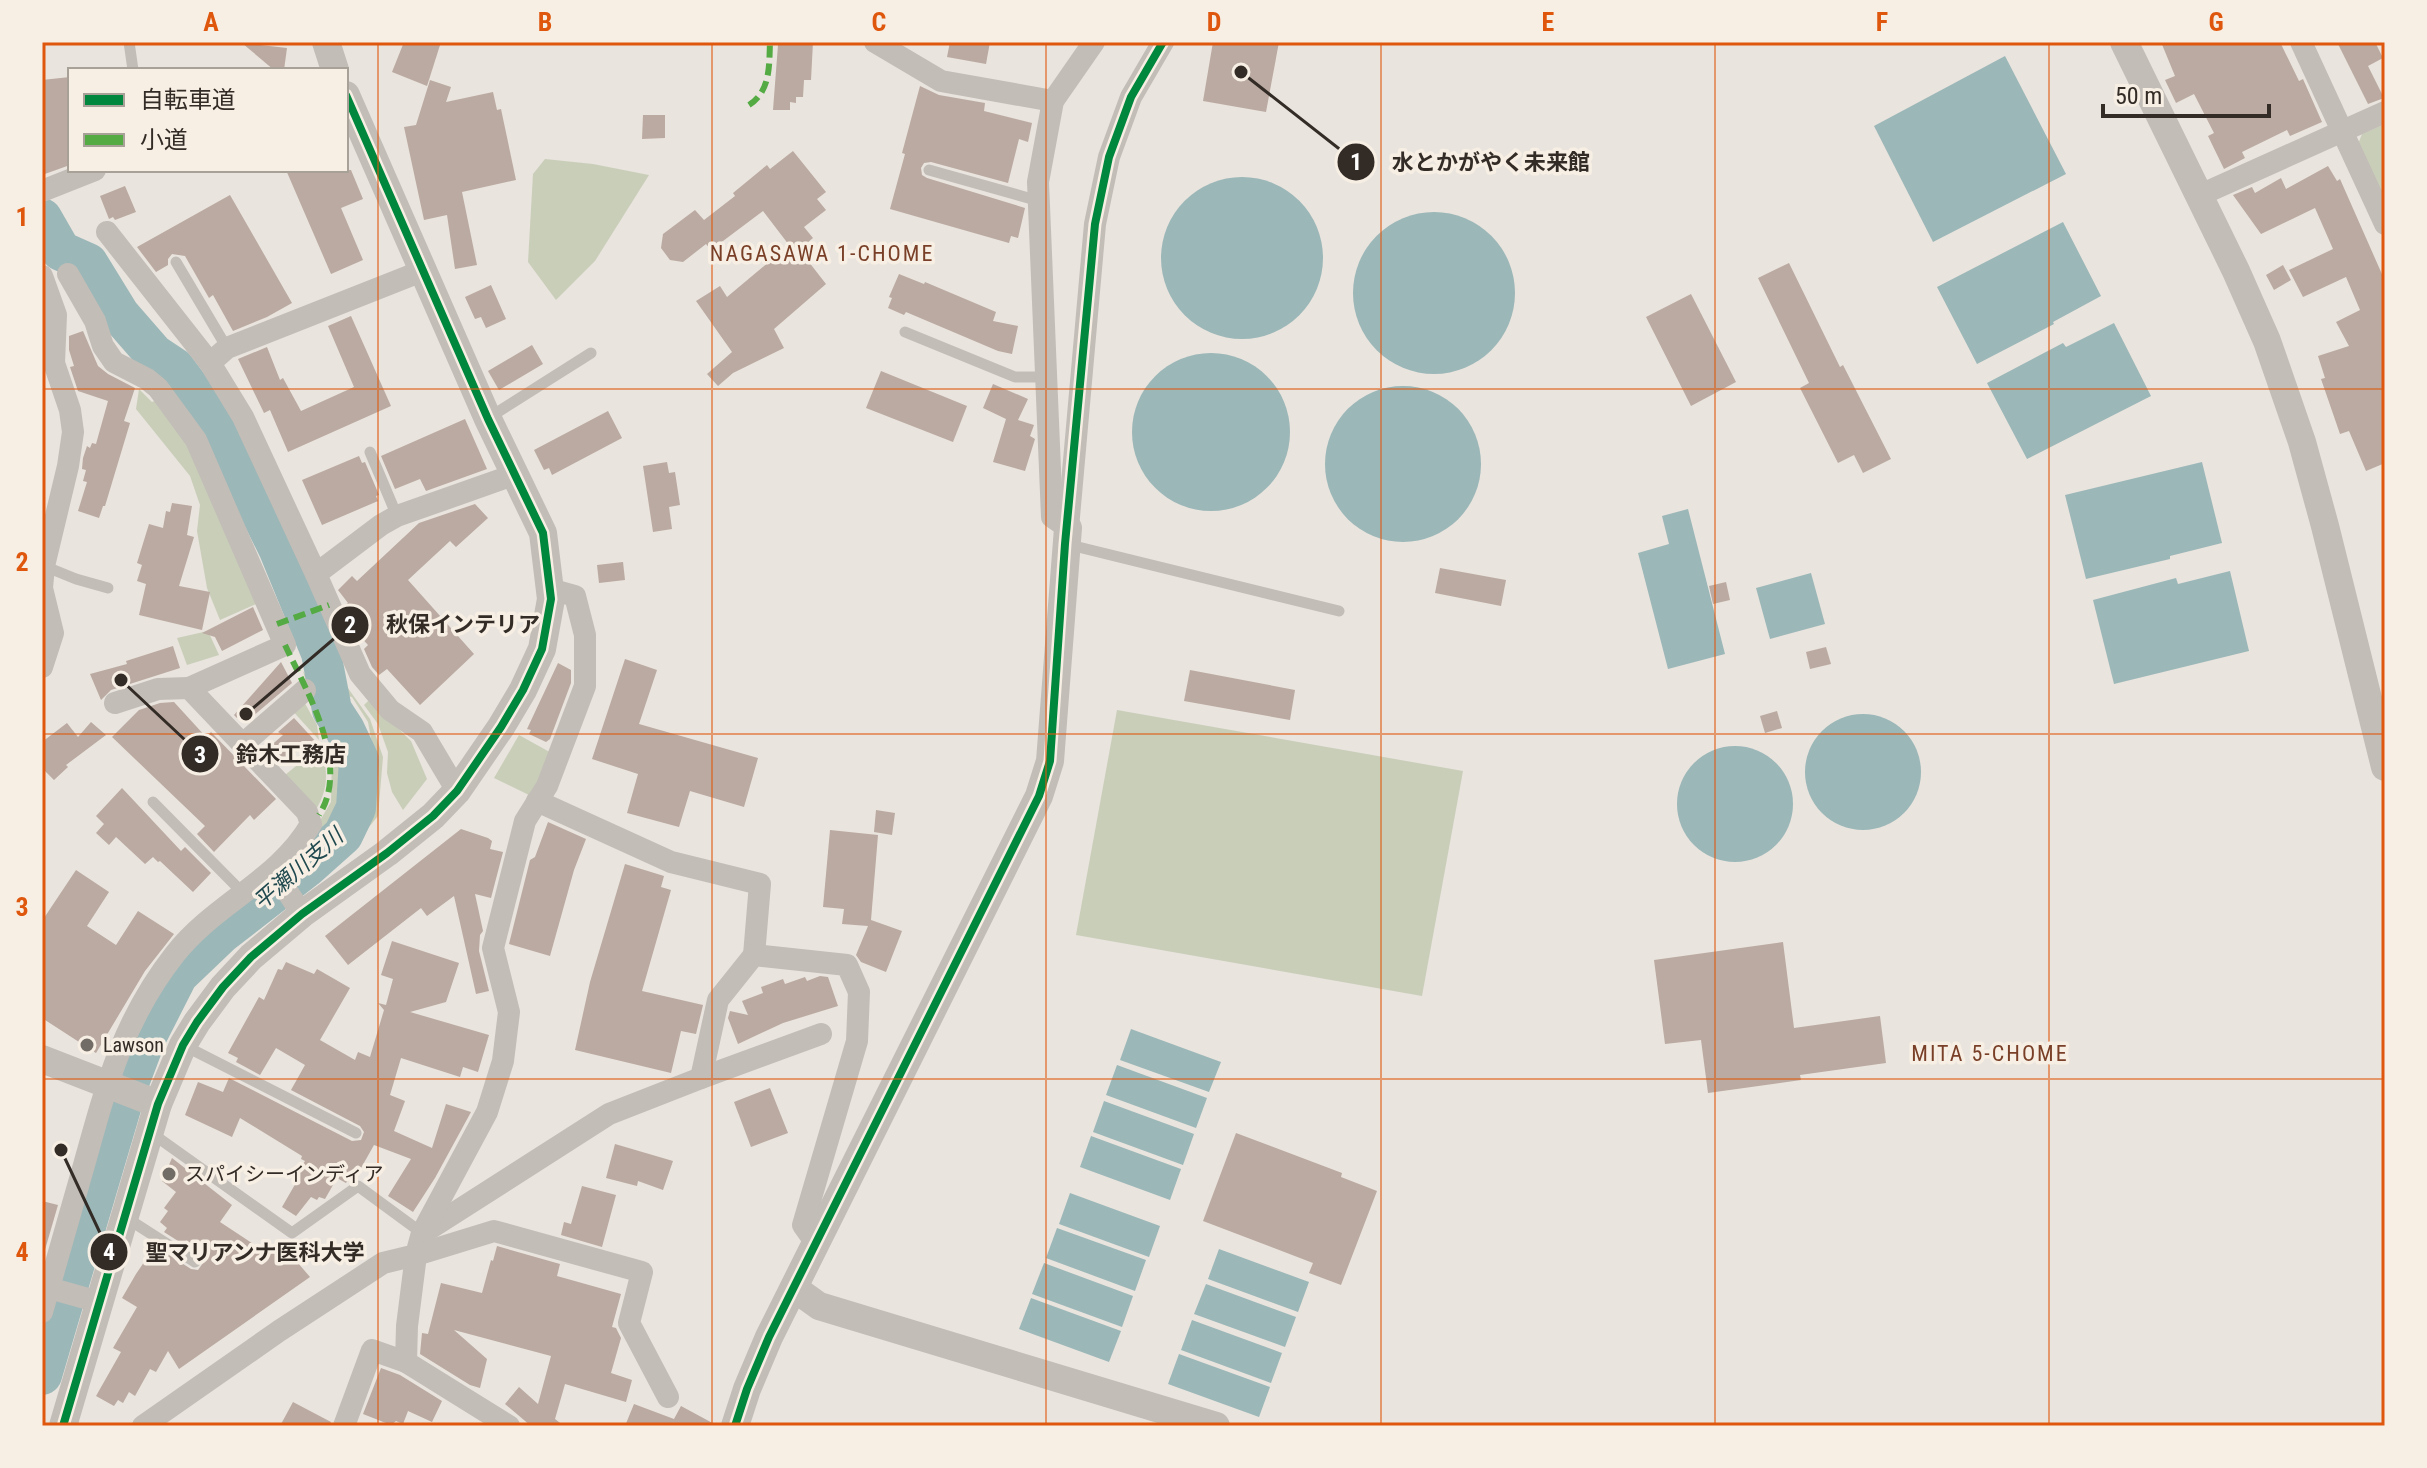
<svg xmlns="http://www.w3.org/2000/svg" width="2427" height="1468" font-family="'Roboto Condensed','Noto Sans JP',sans-serif">
<rect width="100%" height="100%" fill="#e9e4de"/>
<g fill="#c9ceb9">
<path d="M2385,124V202L2358,144L2362,134Z"/>
<path d="M545,159L593,164L649,175L595,261L556,300L528,262L533,174Z"/>
<path d="M139,389L152,402L163,397L193,443L263,601L220,620L207,588L197,531L200,505L190,476L136,409Z"/>
<path d="M208,631L219,655L187,665L177,638Z"/>
<path d="M335,670L370,719L383,757L378,816L360,838L329,860V856L358,823L363,795L364,762L374,754L368,722L352,697L342,695L334,680Z"/>
<path d="M303,671L338,725L352,764L351,792L347,822L338,835L290,871L331,802L332,751L329,730L307,685Z"/>
<path d="M338,695C359,707 364,727 370,750L363,757L345,719Z"/>
<path d="M303,700L317,725L319,740L290,708Z"/>
<path d="M369,700L411,741L427,779L403,810L392,792L387,773L388,752L378,724L364,705Z"/>
<path d="M1117,710L1463,771L1422,996L1076,935Z"/>
<path d="M519,735L555,755L529,795L494,778Z"/>
<path d="M322,745C327,774 330,787 314,813L285,775Z"/>
</g>
<g fill="#9cb7b8">
<path d="M2005,56L2066,174L1933,242L1874,126Z"/>
<circle cx="1242" cy="258" r="81"/>
<circle cx="1434" cy="293" r="81"/>
<path d="M2063,222L2101,296L2053,322L2054,324L1977,364L1937,287Z"/>
<path d="M2114,323L2151,396L2027,459L1987,383L2063,343L2066,347Z"/>
<circle cx="1211" cy="432" r="79"/>
<circle cx="1403" cy="464" r="78"/>
<path d="M2202,462L2222,543L2170,556V559L2086,579L2065,495Z"/>
<path d="M1688,509L1725,654L1668,669L1638,553L1669,544L1662,516Z"/>
<path d="M2230,571L2249,651L2114,684L2093,600L2176,578L2178,584Z"/>
<path d="M1811,573L1825,624L1770,639L1756,588Z"/>
<circle cx="1863" cy="772" r="58"/>
<circle cx="1735" cy="804" r="58"/>
<path d="M1131,1029L1221,1062L1209,1092L1120,1060Z"/>
<path d="M1117,1065L1207,1098L1196,1128L1106,1095Z"/>
<path d="M1104,1101L1194,1134L1183,1165L1093,1132Z"/>
<path d="M1091,1136L1181,1169L1170,1200L1080,1167Z"/>
<path d="M1070,1193L1160,1226L1149,1257L1059,1224Z"/>
<path d="M1057,1228L1146,1260L1135,1291L1046,1258Z"/>
<path d="M1219,1249L1309,1282L1298,1312L1208,1279Z"/>
<path d="M1044,1263L1133,1296L1122,1327L1032,1294Z"/>
<path d="M1206,1284L1296,1317L1285,1347L1194,1314Z"/>
<path d="M1031,1298L1121,1331L1109,1362L1019,1329Z"/>
<path d="M1192,1320L1282,1353L1271,1383L1181,1350Z"/>
<path d="M1179,1354L1270,1387L1259,1417L1168,1384Z"/>
</g>
<g fill="none" stroke-linecap="round" stroke-linejoin="round">
<path stroke="#9cb7b8" stroke-width="40" d="M42,218L61,251L88,263L120,315L154,354L175,368L216,423L278,548L321,653L332,710L345,730L359,760L356,808L343,835L306,868L221,934L178,975L146,1038L126,1091L42,1375"/>
</g>
<g fill="#bbaaa1">
<path d="M404,42H441L427,86L392,72Z"/>
<path d="M781,42H813L811,80H804L803,97H796V103L790,102V110H773L778,45H781Z"/>
<path d="M950,42H990L986,64L947,57Z"/>
<path d="M1213,42H1279L1266,112L1203,101Z"/>
<path d="M2161,42H2280L2299,81L2303,79L2322,122L2290,136L2287,130L2242,152L2245,158L2224,169L2208,136L2214,133L2194,94L2176,103L2165,80L2175,76Z"/>
<path d="M2337,42H2375L2383,58L2368,66L2384,98L2368,104Z"/>
<path d="M242,43L287,48L284,70H274Z"/>
<path d="M70,77V165L42,175V80Z"/>
<path d="M430,80L451,87L446,102L493,92L497,110L501,109L516,180L462,192L477,265L455,269L447,215L424,220L404,127L416,125Z"/>
<path d="M920,86L939,95L985,103L984,111L1032,123L1028,142L1019,139L1008,183L931,162L924,163L921,168L922,175L927,178L1025,208L1018,238L1011,236L1009,243L890,209L905,154L902,153Z"/>
<path d="M643,115H665V138L642,139Z"/>
<path d="M793,151L826,192L817,199L826,210L804,227L813,238L807,243L813,250L805,257L826,284L774,329L784,348L733,373L718,386L707,374L732,352L696,301L720,286L727,297L789,245L763,211L711,250L706,244L683,262L670,260L661,248L663,234L695,210L704,220L735,196L733,193L767,165L770,169Z"/>
<path d="M2328,166L2337,181L2340,179L2385,281V463L2366,471L2349,431L2340,434L2321,379L2325,378L2318,356L2349,346L2336,322L2360,310L2346,277L2303,297L2289,270L2333,249L2315,208L2261,234L2233,195L2252,187L2255,193L2281,178L2286,189Z"/>
<path d="M286,170H351L363,199L341,208L363,260L331,274Z"/>
<path d="M125,186L136,212L115,220L113,217L109,219L100,196Z"/>
<path d="M230,195L292,303L267,317L233,331L213,295L209,298L185,256L172,254L168,259V265L156,272L137,247Z"/>
<path d="M1789,263L1840,367L1843,365L1891,459L1863,473L1854,455L1838,463L1800,388L1809,383L1758,278Z"/>
<path d="M2283,265L2291,280L2274,290L2266,275Z"/>
<path d="M899,274L924,284L925,282L996,312L993,321L1018,326L1012,354L998,351L906,312L904,315L888,308L892,298L889,297Z"/>
<path d="M491,285L506,319L486,328L481,317L475,319L465,297Z"/>
<path d="M1691,294L1736,382L1691,406L1646,317Z"/>
<path d="M351,316L391,406L288,452L270,410L264,413L238,359L267,347L280,380L283,378L301,411L354,387L328,326Z"/>
<path d="M83,331L98,366L108,374L135,388L124,421L130,423L105,506H103L99,518L78,511L87,482L83,481L86,470L82,469L83,458L87,446L90,448L92,443L96,444L108,401L78,391L70,367L74,366L69,350V336Z"/>
<path d="M532,345L543,364L499,390L488,371Z"/>
<path d="M881,371L967,406L953,442L866,408Z"/>
<path d="M993,384L1028,399L1018,420L1034,425L1030,436L1035,439L1025,471L993,462L1006,419L983,408Z"/>
<path d="M608,411L622,438L552,475L549,468L544,470L534,450Z"/>
<path d="M465,419L487,469L426,491L420,479L395,489L381,456Z"/>
<path d="M359,456L362,463L365,462L379,495L376,496L378,501L322,525L302,480Z"/>
<path d="M667,462L669,473L675,472L680,505L669,507L672,529L653,532L643,466Z"/>
<path d="M172,503L192,506L187,535L194,537L179,586L210,592L202,630L139,615L146,584L137,581L142,565L137,563L149,524L163,528L166,511L170,512Z"/>
<path d="M475,504L488,518L456,547L450,541L408,580L474,654L420,705L387,669L379,675L372,667L364,649L368,645L358,634L345,605L348,603L338,590L352,576L357,581L419,523Z"/>
<path d="M623,562L625,580L599,583L597,565Z"/>
<path d="M1440,568L1506,580L1501,606L1435,593Z"/>
<path d="M1726,582L1730,600L1713,604L1709,586Z"/>
<path d="M253,607L263,630L222,651L215,637L202,633Z"/>
<path d="M173,646L180,668L111,690L101,700L90,674L127,664L126,661Z"/>
<path d="M1826,647L1831,664L1810,669L1806,652Z"/>
<path d="M625,659L657,670L639,724L758,758L744,807L690,791L679,827L627,813L638,774L592,759Z"/>
<path d="M281,662L292,683L252,717L246,713L237,718L234,715Z"/>
<path d="M558,663L571,670V683L550,739L546,742L529,734L531,730L527,729Z"/>
<path d="M1190,670L1295,690L1290,720L1184,701Z"/>
<path d="M174,702L206,737L211,732L276,799L254,820L250,815L214,852L197,834L205,826L112,737L139,710L160,703Z"/>
<path d="M1777,711L1782,728L1765,733L1760,716Z"/>
<path d="M294,718L330,757L328,761L302,746L282,766L267,749L283,735L278,732Z"/>
<path d="M91,722L106,735L66,765L68,767L54,780L42,768V742L67,723L78,737Z"/>
<path d="M122,788L181,851L185,847L211,873L193,892L160,861L158,862L153,857L145,864L116,837L109,845L96,833L104,824L96,816Z"/>
<path d="M876,810L895,813L892,835L874,832Z"/>
<path d="M548,822L586,839L574,870L550,956L509,944L530,860L535,857Z"/>
<path d="M461,829L488,838L492,841L490,849L503,852L491,898L475,894L483,931L480,935L479,951L489,991L476,994L454,896L427,916L421,908L348,965L325,936Z"/>
<path d="M830,830L878,835L871,920L902,931L886,972L861,962L856,955L868,926L842,924L844,909L823,907Z"/>
<path d="M625,864L664,876L661,887L671,890L642,991L703,1005L696,1034L681,1031L671,1073L575,1050L590,982Z"/>
<path d="M76,870L109,892L87,926L116,945L138,911L174,934L145,971L96,1053L42,1018V921Z"/>
<path d="M392,941L459,963L446,1002L410,1012L489,1035L478,1072L463,1067L460,1077L401,1058L390,1095L405,1101L394,1131L432,1148L446,1104L471,1112L435,1178L413,1212L388,1196L411,1159L374,1145L356,1177L351,1174L346,1183L337,1178L325,1199L319,1197L317,1200L311,1197L296,1216L282,1207L297,1181L294,1179L305,1161L301,1159L302,1156L240,1118L232,1137L185,1115L198,1082L223,1092L229,1078L352,1141L361,1140L364,1132L360,1126L291,1090L305,1065L276,1048L260,1075L236,1062L238,1058L228,1053L259,997L264,1000L278,969L282,970L286,962L314,974L317,969L350,988L320,1040L355,1060L358,1052L370,1057L384,1010L378,1003L386,1005L393,979L381,975Z"/>
<path d="M1783,942L1794,1028L1880,1016L1886,1063L1800,1075L1801,1080L1708,1093L1701,1040L1665,1044L1654,960Z"/>
<path d="M820,976L828,977L838,1006L783,1023L738,1044L728,1018L730,1011L748,1015L742,1001L763,993L761,987L783,979L785,984L805,977L807,981Z"/>
<path d="M770,1088L788,1133L751,1147L734,1102Z"/>
<path d="M1236,1133L1342,1173L1341,1177L1377,1191L1341,1285L1309,1273L1313,1263L1203,1221Z"/>
<path d="M615,1144L673,1161L663,1190L638,1181L637,1186L606,1178Z"/>
<path d="M172,1158L232,1205L220,1222L267,1253L280,1242L310,1277L179,1369L168,1351L156,1372L150,1369L135,1396L129,1392L123,1403L118,1400L114,1406L96,1396L121,1352L113,1348L137,1307L122,1298L136,1274L155,1246L191,1269L198,1270L203,1263L200,1255L164,1232L167,1228L160,1222L168,1211L164,1208L176,1192L162,1181Z"/>
<path d="M582,1186L616,1195L602,1247L561,1235L564,1222L571,1224Z"/>
<path d="M42,1201L58,1205L42,1260Z"/>
<path d="M497,1246L560,1264L557,1276L621,1294L612,1327L616,1328L621,1338L611,1373L632,1380L626,1402L565,1384L555,1419L564,1426H531L505,1404L519,1387L538,1404L551,1356L454,1330L487,1359L480,1388L470,1385L420,1354L422,1333L428,1334L441,1283L482,1293L491,1260L493,1261Z"/>
<path d="M381,1368L400,1375L442,1401L432,1422L408,1411L403,1424L396,1421L391,1425L363,1414Z"/>
<path d="M293,1402L331,1422L330,1426H280Z"/>
<path d="M634,1404L674,1419L681,1406L718,1426H625Z"/>
</g>
<g fill="none" stroke-linecap="round" stroke-linejoin="round">
<g stroke="#c2bdb7" stroke-width="11">
<path d="M129,42L133,70"/>
<path d="M929,170L1039,201"/>
<path d="M176,262L227,348"/>
<path d="M905,332L1015,377H1047"/>
<path d="M490,417L591,353"/>
<path d="M370,452L397,516"/>
<path d="M1066,544L1339,611"/>
<path d="M44,566L76,579L108,588"/>
<path d="M153,802L242,892"/>
<path d="M183,1045L356,1133"/>
<path d="M150,1132L292,1233L358,1186L422,1233"/>
<path d="M125,1217L195,1262"/>
</g>
<g stroke="#c2bdb7" stroke-width="22">
<path d="M875,42L941,81L1053,101"/>
<path d="M2301,42L2385,224"/>
<path d="M42,191L95,170"/>
<path d="M2198,196L2385,112"/>
<path d="M107,232L210,363"/>
<path d="M68,274L95,321L103,346L114,362L147,379L158,388L196,440L285,645L189,688"/>
<path d="M42,276L56,315L54,363L70,410L73,432L68,466L44,566L42,588L53,633L42,667"/>
<path d="M1068,528L1052,517L1038,182L1053,101L1094,42"/>
<path d="M1068,528L1095,224L1109,157L1131,97L1163,42"/>
<path d="M316,574L243,417L210,363L227,348L422,271"/>
<path d="M244,743L305,690"/>
<path d="M457,791L422,732L390,710L360,674L316,574L381,525L397,516L502,479L514,472"/>
<path d="M537,801L671,862L760,884L754,955"/>
<path d="M274,871L302,914"/>
<path d="M701,1078L718,1000L754,955L847,965L859,992L857,1041L803,1225L816,1243"/>
<path d="M423,1233L609,1114L701,1078L821,1034"/>
<path d="M49,1288L99,1302"/>
<path d="M42,1312C56,1263 70,1214 84,1165C106,1086 123,1020 175,954C215,903 279,880 311,824L307,812L189,688L158,689L115,703"/>
<path d="M143,1426L279,1331L383,1263L416,1255L422,1233L487,1112L503,1061L509,1012L493,948L525,821L547,786L585,686V635L575,596L550,589"/>
<path d="M344,1426L372,1350L406,1362"/>
<path d="M509,1426L406,1362L407,1326L416,1255L494,1231L642,1272L629,1323L668,1397"/>
</g>
<g stroke="#c2bdb7" stroke-width="28">
<path d="M326,42L335,70"/>
<path d="M2124,42L2236,271L2267,341L2302,442L2325,526L2385,767"/>
<path d="M42,1059L158,1104"/>
<path d="M794,1288L819,1306L1216,1426"/>
<path d="M63,1426L158,1104L183,1045L197,1022L223,987L251,957L302,914L387,853L433,816L457,791L501,727L523,690L542,649L551,599L543,533L488,419L346,95"/>
<path d="M735,1426L747,1389L769,1337L1039,796L1050,761L1068,528"/>
</g>
<g stroke="#54ab44" stroke-width="6" stroke-dasharray="12 6" stroke-linecap="butt">
<path d="M749,105C771,91 769,65 770,42"/>
<path d="M277,624L329,605"/>
<path d="M285,645C307,692 351,765 319,815"/>
</g>
<defs>
<g id="cycleway">
<path d="M63,1426L158,1104L183,1045L197,1022L223,987L251,957L302,914L387,853L433,816L457,791L501,727L523,690L542,649L551,599L543,533L488,419L346,95"/>
<path d="M735,1426L747,1389L769,1337L1039,796L1050,761L1065,544L1095,224L1109,157L1131,97L1163,42"/>
</g>
</defs>
<use href="#cycleway" stroke="#f7efe4" stroke-width="13"/>
<use href="#cycleway" stroke="#00873e" stroke-width="8"/>
</g>
<path fill="none" stroke="#df570d" stroke-width="2" stroke-opacity="0.55" d="M378,42V1426M712,42V1426M1046,42V1426M1381,42V1426M1715,42V1426M2049,42V1426M42,389H2385M42,734H2385M42,1079H2385"/>
<g fill="#726c66" stroke="#f7efe4" stroke-width="3">
<circle cx="87" cy="1045" r="8"/>
<circle cx="169" cy="1174" r="8"/>
</g>
<g text-anchor="middle" dominant-baseline="central" stroke-width="7" stroke-linejoin="round" paint-order="stroke">
<g font-size="20" fill="#322b26" stroke="#f7efe4" text-anchor="start">
<text x="103" y="1045">Lawson</text>
<text x="185" y="1174">スパイシーインディア</text>
</g>
<g font-size="22" letter-spacing="2" fill="#793f27" stroke="#f7efe4">
<text x="822" y="253">NAGASAWA 1-CHOME</text>
<text x="1990" y="1053">MITA 5-CHOME</text>
</g>
<g font-size="22" font-style="italic" fill="#20494f" stroke="#f7efe4">
<text transform="translate(298 869) rotate(-41)">平瀬川支川</text>
</g>
</g>
<path fill="none" stroke="#322b26" stroke-width="3" d="M1241 72L1356 162M246 714L350 625M121 680L200 754M61 1150L109 1252"/>
<g fill="#322b26" stroke="#f7efe4" stroke-width="3">
<circle cx="1241" cy="72" r="8"/>
<circle cx="246" cy="714" r="8"/>
<circle cx="121" cy="680" r="8"/>
<circle cx="61" cy="1150" r="8"/>
<circle cx="1356" cy="162" r="20"/>
<circle cx="350" cy="625" r="20"/>
<circle cx="200" cy="754" r="20"/>
<circle cx="109" cy="1252" r="20"/>
</g>
<g font-size="24" text-anchor="middle" font-weight="bold" fill="#fff">
<text x="1356" y="170">1</text>
<text x="350" y="633">2</text>
<text x="200" y="763">3</text>
<text x="109" y="1260">4</text>
</g>
<g font-size="22" text-anchor="middle" font-weight="bold" fill="#322b26" stroke="#f7efe4" stroke-width="7" stroke-linejoin="round" paint-order="stroke">
<text x="1491" y="170">水とかがやく未来館</text>
<text x="463" y="632">秋保インテリア</text>
<text x="291" y="762">鈴木工務店</text>
<text x="255" y="1260">聖マリアンナ医科大学</text>
</g>
<rect width="2427" height="1468" fill="none" stroke="#f7efe4" stroke-width="88"/>
<rect x="68" y="68" width="280" height="104" fill="#f7efe4" stroke="#a8a198" stroke-width="2"/>
<rect x="84" y="94" width="40" height="12" fill="#00873e" stroke="#a8a198" stroke-width="2"/>
<text x="140" y="108" font-size="24" fill="#322b26">自転車道</text>
<rect x="84" y="134" width="40" height="12" fill="#54ab44" stroke="#a8a198" stroke-width="2"/>
<text x="140" y="148" font-size="24" fill="#322b26">小道</text>
<path d="M2103 104v12h166v-12" fill="none" stroke="#322b26" stroke-width="4"/>
<text x="2115" y="104" font-size="24" fill="#322b26" stroke="#f7efe4" stroke-width="6" paint-order="stroke">50 m</text>
<rect x="44" y="44" width="2339" height="1380" fill="none" stroke="#df570d" stroke-width="3"/>
<g font-size="26" text-anchor="middle" font-weight="bold" fill="#df570d">
<text x="211" y="31">A</text>
<text x="545" y="31">B</text>
<text x="879" y="31">C</text>
<text x="1214" y="31">D</text>
<text x="1548" y="31">E</text>
<text x="1882" y="31">F</text>
<text x="2216" y="31">G</text>
<text x="22" y="226">1</text>
<text x="22" y="571">2</text>
<text x="22" y="916">3</text>
<text x="22" y="1261">4</text>
</g>
</svg>
